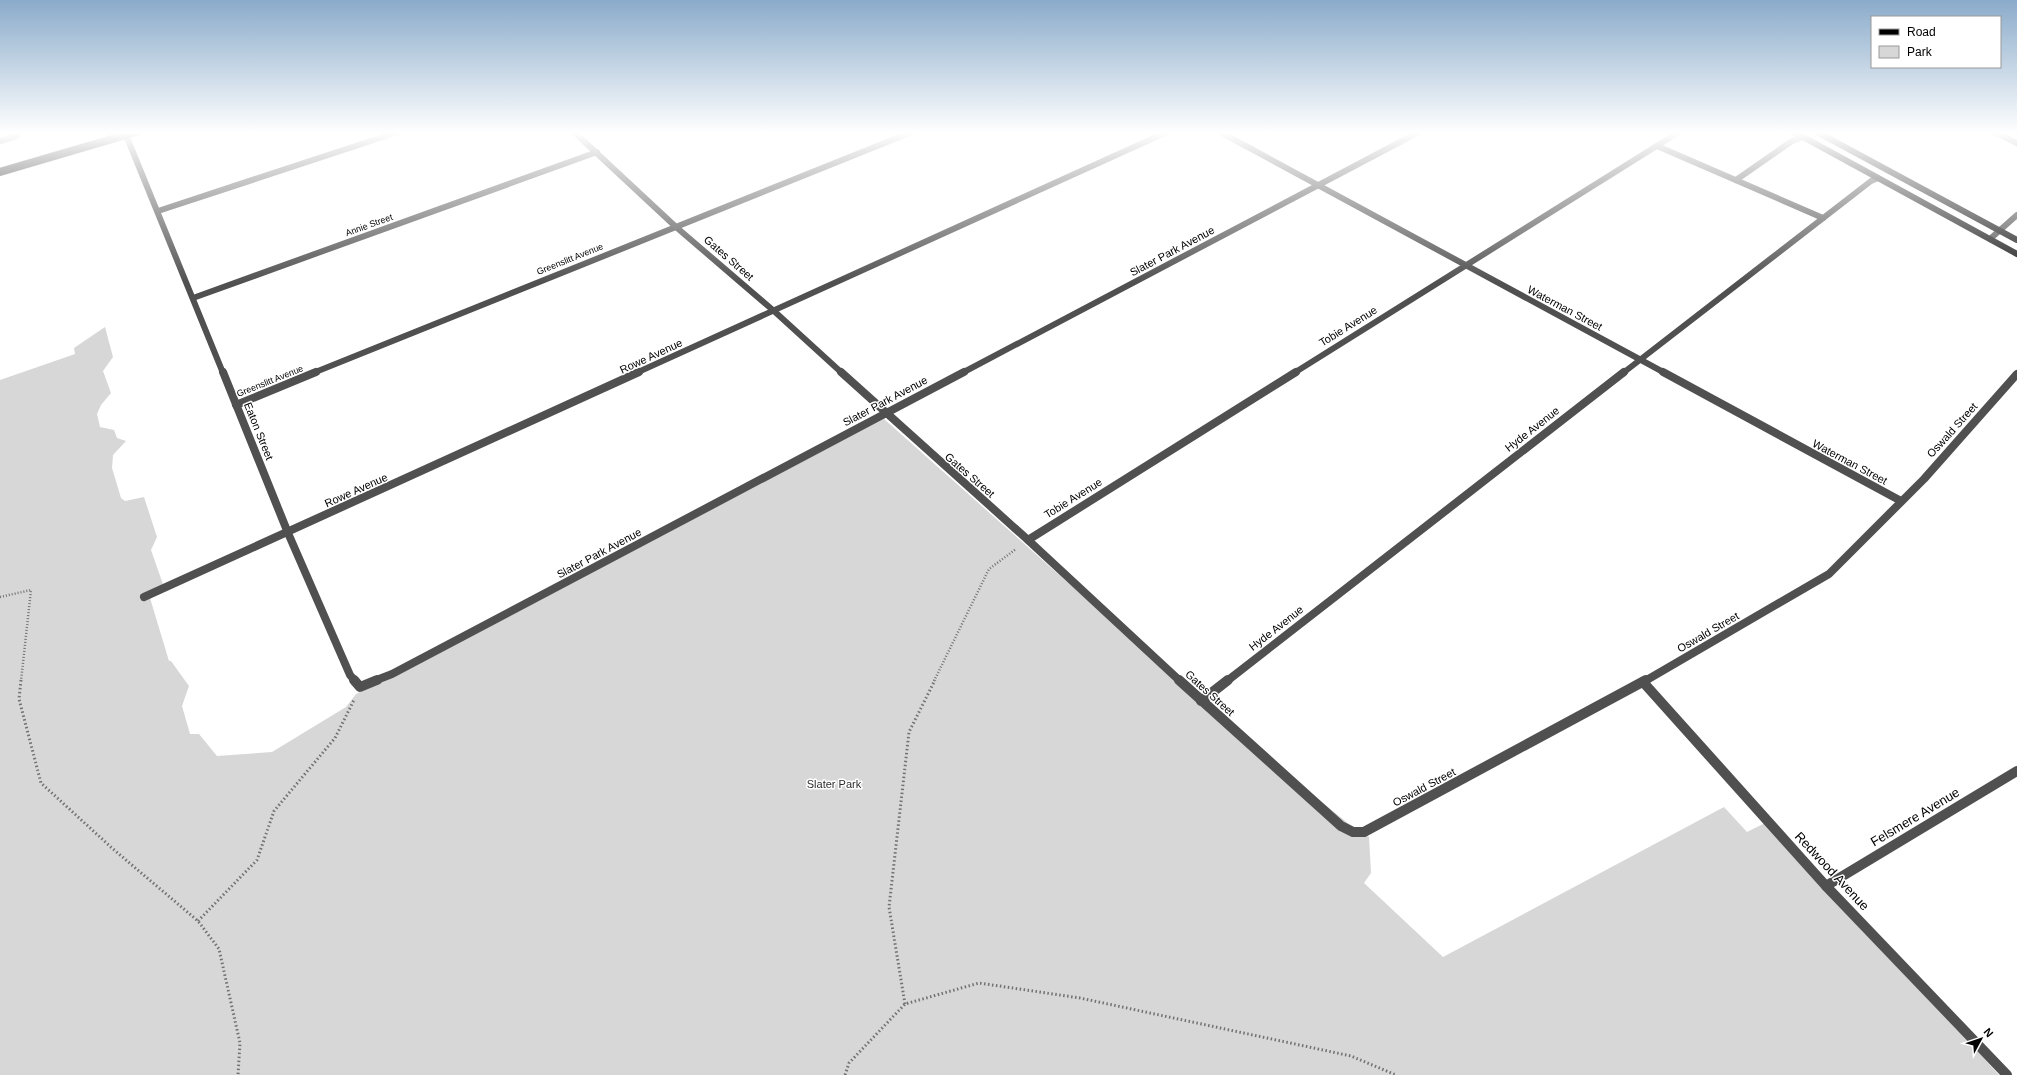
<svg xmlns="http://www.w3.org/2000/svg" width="2017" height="1075" font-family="Arial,sans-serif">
<rect width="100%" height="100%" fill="#fff"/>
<path fill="#d7d7d7" d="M105,327L113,357L103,371L111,393L101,405L97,414L100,427L114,430L117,438L126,441L113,455L112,468L121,498L125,501L144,497L157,537L151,550L165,590L150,598L169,661H171L189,686L182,706L190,734H199L217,756L272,752L346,707L356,694L884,419L1240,736L1349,824L1369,837L1371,873L1364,883L1443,957L1724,807L1747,832L1769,821L1999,1075H0V380L75,354L74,348Z"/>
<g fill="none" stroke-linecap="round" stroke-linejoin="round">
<defs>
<path id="primary" d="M0,172L136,132"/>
</defs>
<use href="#primary" stroke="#dbdbdb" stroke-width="9"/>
<g stroke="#727272" stroke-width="2.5" stroke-dasharray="1 2" stroke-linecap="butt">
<path d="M0,597L31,590L21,681"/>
<path d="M934,681L989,569L1016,549"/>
</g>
<g stroke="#727272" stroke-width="3" stroke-dasharray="1.5 2.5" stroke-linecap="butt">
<path d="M21,680L19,699L41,783L113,849L198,921L219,949L240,1043L238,1075"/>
<path d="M198,921L257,860L274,811L335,738L354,700"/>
<path d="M905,1004L889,907L909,732L935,680"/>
<path d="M845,1075L849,1063L905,1004L979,983L1080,998L1351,1056L1396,1075"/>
</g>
<g stroke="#505050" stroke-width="6">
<path d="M0,141L17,136"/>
<path d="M1657,146L1823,218"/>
<path d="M1736,180L1792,141L1803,137"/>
</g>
<g stroke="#505050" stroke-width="6">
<path d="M574,132L676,227L774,311L842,373"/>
<path d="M1220,132L1665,373"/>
<path d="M1994,132L2017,143"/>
<path d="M126,135L223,373"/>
<path d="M158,211L398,132"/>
<path d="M1990,239L2017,215"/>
<path d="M193,298L597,152"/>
<path d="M313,373L912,132"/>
<path d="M636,373L1167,132"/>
<path d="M962,373L1419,132"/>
<path d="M1294,373L1679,132"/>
<path d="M1623,373L1871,181L1878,178"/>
</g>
<g stroke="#505050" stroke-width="8">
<path d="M223,372L288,533L350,675L355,681"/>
<path d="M841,372L1028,540L1180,681"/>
<path d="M1663,372L1901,501"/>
<path d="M236,405L316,372"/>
<path d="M1028,540L1296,372"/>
<path d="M144,597L639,372"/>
<path d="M374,681L392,674L964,372"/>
<path d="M1227,681L1624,372"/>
<path d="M1645,681L1829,574L1924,479L2017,374"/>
</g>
<g stroke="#505050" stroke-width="10">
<path d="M354,680L360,687L377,680"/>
<path d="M1179,680L1341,826L1353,832H1364L1646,680"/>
<path d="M1643,682L1826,886L2007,1075"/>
<path d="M1201,701L1228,680"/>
<path d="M1826,886L2017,771"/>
</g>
<g stroke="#1d1d1d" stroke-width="6">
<path d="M1794,132L2017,254"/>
<path d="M1817,132L2017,240"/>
</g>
<use href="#primary" stroke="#000" stroke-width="8"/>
</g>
<linearGradient id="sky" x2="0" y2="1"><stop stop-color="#8aabca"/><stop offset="0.47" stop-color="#fff"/><stop offset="1" stop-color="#fff" stop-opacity="0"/></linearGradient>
<rect width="2017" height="283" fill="url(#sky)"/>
<g text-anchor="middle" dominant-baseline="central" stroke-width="3" stroke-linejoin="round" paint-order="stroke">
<g font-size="9" fill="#000" stroke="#fff">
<text transform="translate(369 225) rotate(-20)">Annie Street</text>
<text transform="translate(570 259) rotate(-22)">Greenslitt Avenue</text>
<text transform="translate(270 381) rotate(-22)">Greenslitt Avenue</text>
</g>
<g font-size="11" fill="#000" stroke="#fff">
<text transform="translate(1172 251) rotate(-28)">Slater Park Avenue</text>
<text transform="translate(729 258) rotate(41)">Gates Street</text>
<text transform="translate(1565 308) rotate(28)">Waterman Street</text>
<text transform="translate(1348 326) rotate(-32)">Tobie Avenue</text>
<text transform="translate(651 356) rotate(-25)">Rowe Avenue</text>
<text transform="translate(885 401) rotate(-28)">Slater Park Avenue</text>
<text transform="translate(1532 429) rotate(-38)">Hyde Avenue</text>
<text transform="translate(1952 430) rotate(-48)">Oswald Street</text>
<text transform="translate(259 431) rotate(68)">Eaton Street</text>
<text transform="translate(1850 462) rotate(28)">Waterman Street</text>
<text transform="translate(970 475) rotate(41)">Gates Street</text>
<text transform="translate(356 490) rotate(-24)">Rowe Avenue</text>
<text transform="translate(1073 498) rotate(-32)">Tobie Avenue</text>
<text transform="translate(599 553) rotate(-28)">Slater Park Avenue</text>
<text transform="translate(1276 628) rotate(-38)">Hyde Avenue</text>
<text transform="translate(1708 632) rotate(-30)">Oswald Street</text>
<text transform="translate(1210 693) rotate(42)">Gates Street</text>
<text transform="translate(1424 787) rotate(-28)">Oswald Street</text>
</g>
<g font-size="11" fill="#2e2e2e" stroke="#fff">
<text x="834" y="784">Slater Park</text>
</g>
<g font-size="13" fill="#000" stroke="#fff">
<text transform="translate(1915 817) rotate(-31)">Felsmere Avenue</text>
<text transform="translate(1832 871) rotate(47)">Redwood Avenue</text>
</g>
</g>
<rect x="1871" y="16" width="130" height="52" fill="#ffffff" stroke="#999999"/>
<rect x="1879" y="29" width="20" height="6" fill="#000000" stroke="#999999"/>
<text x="1907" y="36" font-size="12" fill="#000000">Road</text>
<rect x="1879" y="46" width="20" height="12" fill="#d7d7d7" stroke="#999999"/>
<text x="1907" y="56" font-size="12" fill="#000000">Park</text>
<g transform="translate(1981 1039) rotate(50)" stroke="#ffffff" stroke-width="3" paint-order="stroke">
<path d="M0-3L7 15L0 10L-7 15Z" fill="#000000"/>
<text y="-6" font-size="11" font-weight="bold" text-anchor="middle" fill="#000000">N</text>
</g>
</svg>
